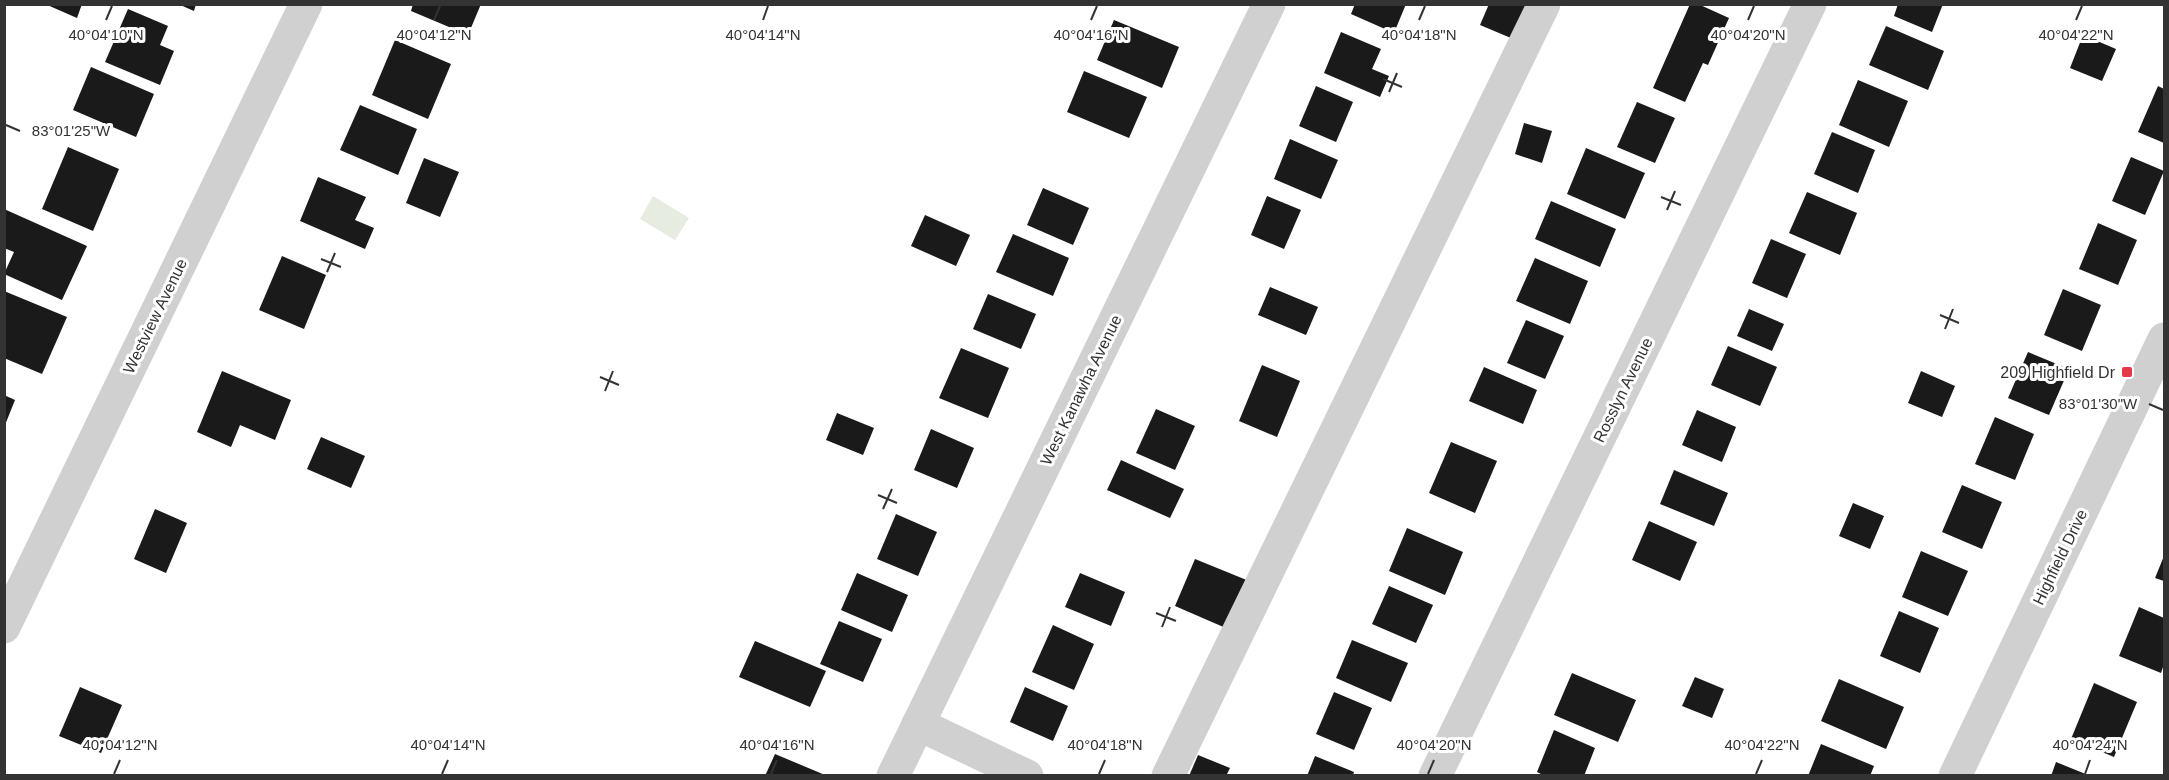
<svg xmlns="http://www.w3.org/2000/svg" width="2169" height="780" font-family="Helvetica,sans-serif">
<rect width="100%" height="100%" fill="#fff"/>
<path fill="#e6ecdf" d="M653,196L689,218L675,240L640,219Z"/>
<g fill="#1a1a1a">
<path d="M45,4H82L77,18Z"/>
<path d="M178,4H196L194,11Z"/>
<path d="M413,4H481L468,35L411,11Z"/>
<path d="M1355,4H1406L1394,33L1351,14Z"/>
<path d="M1489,4H1533L1518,41L1480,25Z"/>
<path d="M1690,4H1698L1729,18L1708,65L1703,63L1685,102L1653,88Z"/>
<path d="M1898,4H1943L1932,32L1894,16Z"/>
<path d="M128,9L168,26L160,45L174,51L160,85L105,62Z"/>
<path d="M1114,20L1179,47L1162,88L1097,60Z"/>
<path d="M1886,26L1944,51L1928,90L1869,65Z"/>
<path d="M1341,32L1381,49L1372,69L1389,76L1380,97L1324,73Z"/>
<path d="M2083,35L2116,49L2102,81L2070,68Z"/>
<path d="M395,40L451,64L428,119L372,95Z"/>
<path d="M91,67L154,94L136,137L73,110Z"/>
<path d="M1084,71L1147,97L1129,138L1067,112Z"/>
<path d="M1858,80L1908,101L1889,147L1839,125Z"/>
<path d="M1316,86L1353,102L1336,142L1299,126Z"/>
<path d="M2158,86L2164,89V143L2138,132Z"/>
<path d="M1637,102L1675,118L1655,163L1617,147Z"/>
<path d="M360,105L417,129L398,175L340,150Z"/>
<path d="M1524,123L1552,131L1542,163L1515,154Z"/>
<path d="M1832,132L1875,150L1858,193L1814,174Z"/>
<path d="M1290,139L1338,160L1321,199L1274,179Z"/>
<path d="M68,147L119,169L93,231L42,209Z"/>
<path d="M1586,148L1645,173L1625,219L1567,194Z"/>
<path d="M2131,157L2164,171L2145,215L2112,201Z"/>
<path d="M424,158L459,172L440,217L406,203Z"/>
<path d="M318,177L366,197L355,220L374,228L365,249L300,221Z"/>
<path d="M1043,188L1089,208L1073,245L1027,225Z"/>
<path d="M1807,192L1857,213L1840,255L1789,233Z"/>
<path d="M1267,196L1301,210L1284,249L1251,235Z"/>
<path d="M1551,201L1616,229L1600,267L1535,239Z"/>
<path d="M4,209L87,246L62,300L4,274L14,252L4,248Z"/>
<path d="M925,215L970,235L956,266L911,246Z"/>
<path d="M2098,223L2137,240L2118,285L2079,269Z"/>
<path d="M1013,234L1069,258L1053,296L996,272Z"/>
<path d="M1771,239L1806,254L1787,298L1752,283Z"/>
<path d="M282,256L326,275L304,329L259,310Z"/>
<path d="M1535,258L1588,281L1570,324L1516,301Z"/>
<path d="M1270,287L1318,307L1306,335L1258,315Z"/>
<path d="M2063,289L2101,305L2082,351L2044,335Z"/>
<path d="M4,291L67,317L42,374L4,358Z"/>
<path d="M988,294L1036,314L1021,349L973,329Z"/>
<path d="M1749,309L1784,324L1772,351L1737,336Z"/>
<path d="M1526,320L1564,336L1545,379L1507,363Z"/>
<path d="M1728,346L1777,367L1760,406L1711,385Z"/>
<path d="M961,348L1009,368L988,418L939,398Z"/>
<path d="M2028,352L2069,369L2049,415L2008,398Z"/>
<path d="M1262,365L1300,381L1277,437L1239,421Z"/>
<path d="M1484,367L1537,390L1523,424L1469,401Z"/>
<path d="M222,371L291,400L275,440L240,425L231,447L197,432Z"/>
<path d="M1921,371L1955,386L1942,417L1908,403Z"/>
<path d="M4,395L15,400L5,425H4Z"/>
<path d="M1156,409L1195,426L1175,470L1136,453Z"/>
<path d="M1697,410L1736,427L1722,462L1682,445Z"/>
<path d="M837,413L874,428L863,455L826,440Z"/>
<path d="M1995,417L2034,434L2015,480L1975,464Z"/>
<path d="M931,429L974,448L957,488L914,470Z"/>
<path d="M321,437L365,456L351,488L307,469Z"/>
<path d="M1451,442L1497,461L1475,513L1429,493Z"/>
<path d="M1121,460L1184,489L1170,518L1107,490Z"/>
<path d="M1674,470L1728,493L1714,526L1660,504Z"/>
<path d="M1962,485L2002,502L1982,549L1942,532Z"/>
<path d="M1853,503L1884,516L1870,549L1839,536Z"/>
<path d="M155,509L187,523L166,573L134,559Z"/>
<path d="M896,514L937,532L918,576L877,559Z"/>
<path d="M1649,521L1697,542L1680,581L1632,560Z"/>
<path d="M1407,528L1463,552L1445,595L1389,571Z"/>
<path d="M1921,551L1968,571L1948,616L1902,597Z"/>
<path d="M2164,556V581L2155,578Z"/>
<path d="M1195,559L1249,581L1228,629L1175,606Z"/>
<path d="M857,573L908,595L892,632L841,610Z"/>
<path d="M1080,573L1125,592L1111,626L1065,607Z"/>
<path d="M1389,586L1433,605L1416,643L1372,624Z"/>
<path d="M2139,607L2164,618V664L2161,673L2119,656Z"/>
<path d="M1899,611L1939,628L1920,673L1880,656Z"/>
<path d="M839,621L882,639L863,682L820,664Z"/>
<path d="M1053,625L1094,644L1074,690L1032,672Z"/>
<path d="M1352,640L1408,663L1391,702L1336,678Z"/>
<path d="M755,641L826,671L810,707L739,677Z"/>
<path d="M1572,673L1636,700L1618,742L1554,715Z"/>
<path d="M1695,677L1724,689L1712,718L1682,706Z"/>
<path d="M1839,679L1904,707L1886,749L1821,721Z"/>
<path d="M2094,683L2137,702L2114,757L2071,739Z"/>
<path d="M80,687L122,705L101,753L59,736Z"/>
<path d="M1025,687L1068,706L1053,741L1010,722Z"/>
<path d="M1334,692L1372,708L1354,750L1316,734Z"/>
<path d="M1554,730L1595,748L1584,776H1545L1537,772Z"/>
<path d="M1821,744L1874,766L1870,776H1808Z"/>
<path d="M775,754L825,775V776H765Z"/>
<path d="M1198,755L1230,768L1226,776H1189Z"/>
<path d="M1315,756L1354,772L1353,776H1307Z"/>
<path d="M2056,762L2088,775V776H2051Z"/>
</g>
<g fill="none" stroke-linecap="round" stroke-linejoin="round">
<g stroke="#d0d0d0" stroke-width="33">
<path d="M4,627L306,4"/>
<path d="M918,724L1027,776"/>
<path d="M893,776L1269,4"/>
<path d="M1168,776L1544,4"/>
<path d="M1435,776L1810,4"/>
<path d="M1955,776L2164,339"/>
</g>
</g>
<path fill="none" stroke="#333" stroke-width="2" d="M106,20L112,6M434,20L440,6M763,20L768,6M1091,20L1097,6M1419,20L1425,6M1748,20L1754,6M2076,20L2082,6M1383,79L1402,87M1389,92L1397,73M6,125L20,131M1661,197L1681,205M1667,210L1675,191M321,259L341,267M327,272L335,253M1940,315L1959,323M1945,329L1953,309M600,377L619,385M605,391L613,371M2149,404L2163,410M878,495L897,503M883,509L892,489M1156,613L1176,621M1162,627L1170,607M114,774L120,760M442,774L448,760M771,774L777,760M1099,774L1105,760M1428,774L1434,760M1756,774L1762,760M2085,774L2090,760"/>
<rect fill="#e63946" stroke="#fff" stroke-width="2" x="2121" y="366" width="12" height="12" rx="3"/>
<g text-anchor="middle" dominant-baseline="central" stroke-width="6" stroke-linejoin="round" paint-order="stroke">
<g font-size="16" fill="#333" stroke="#fff">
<text transform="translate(155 316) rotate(-64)">Westview Avenue</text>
<text transform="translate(1081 390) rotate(-64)">West Kanawha Avenue</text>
<text transform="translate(1623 390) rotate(-64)">Rosslyn Avenue</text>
<text transform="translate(2060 557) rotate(-64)">Highfield Drive</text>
</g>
<g font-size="16" fill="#333" stroke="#fff" text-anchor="end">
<text x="2115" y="372">209 Highfield Dr</text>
</g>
</g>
<g font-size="15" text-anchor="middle" fill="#333" stroke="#fff" stroke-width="6" stroke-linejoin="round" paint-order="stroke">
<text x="106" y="40">40°04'10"N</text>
<text x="434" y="40">40°04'12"N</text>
<text x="763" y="40">40°04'14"N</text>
<text x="1091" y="40">40°04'16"N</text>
<text x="1419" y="40">40°04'18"N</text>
<text x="1748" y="40">40°04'20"N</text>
<text x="2076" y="40">40°04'22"N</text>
<text x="71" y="136">83°01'25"W</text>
<text x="2098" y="409">83°01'30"W</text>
<text x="120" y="750">40°04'12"N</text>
<text x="448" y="750">40°04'14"N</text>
<text x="777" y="750">40°04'16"N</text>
<text x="1105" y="750">40°04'18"N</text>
<text x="1434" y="750">40°04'20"N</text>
<text x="1762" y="750">40°04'22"N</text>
<text x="2090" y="750">40°04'24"N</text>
</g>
<rect width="2169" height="780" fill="none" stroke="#333333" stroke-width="12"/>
</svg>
